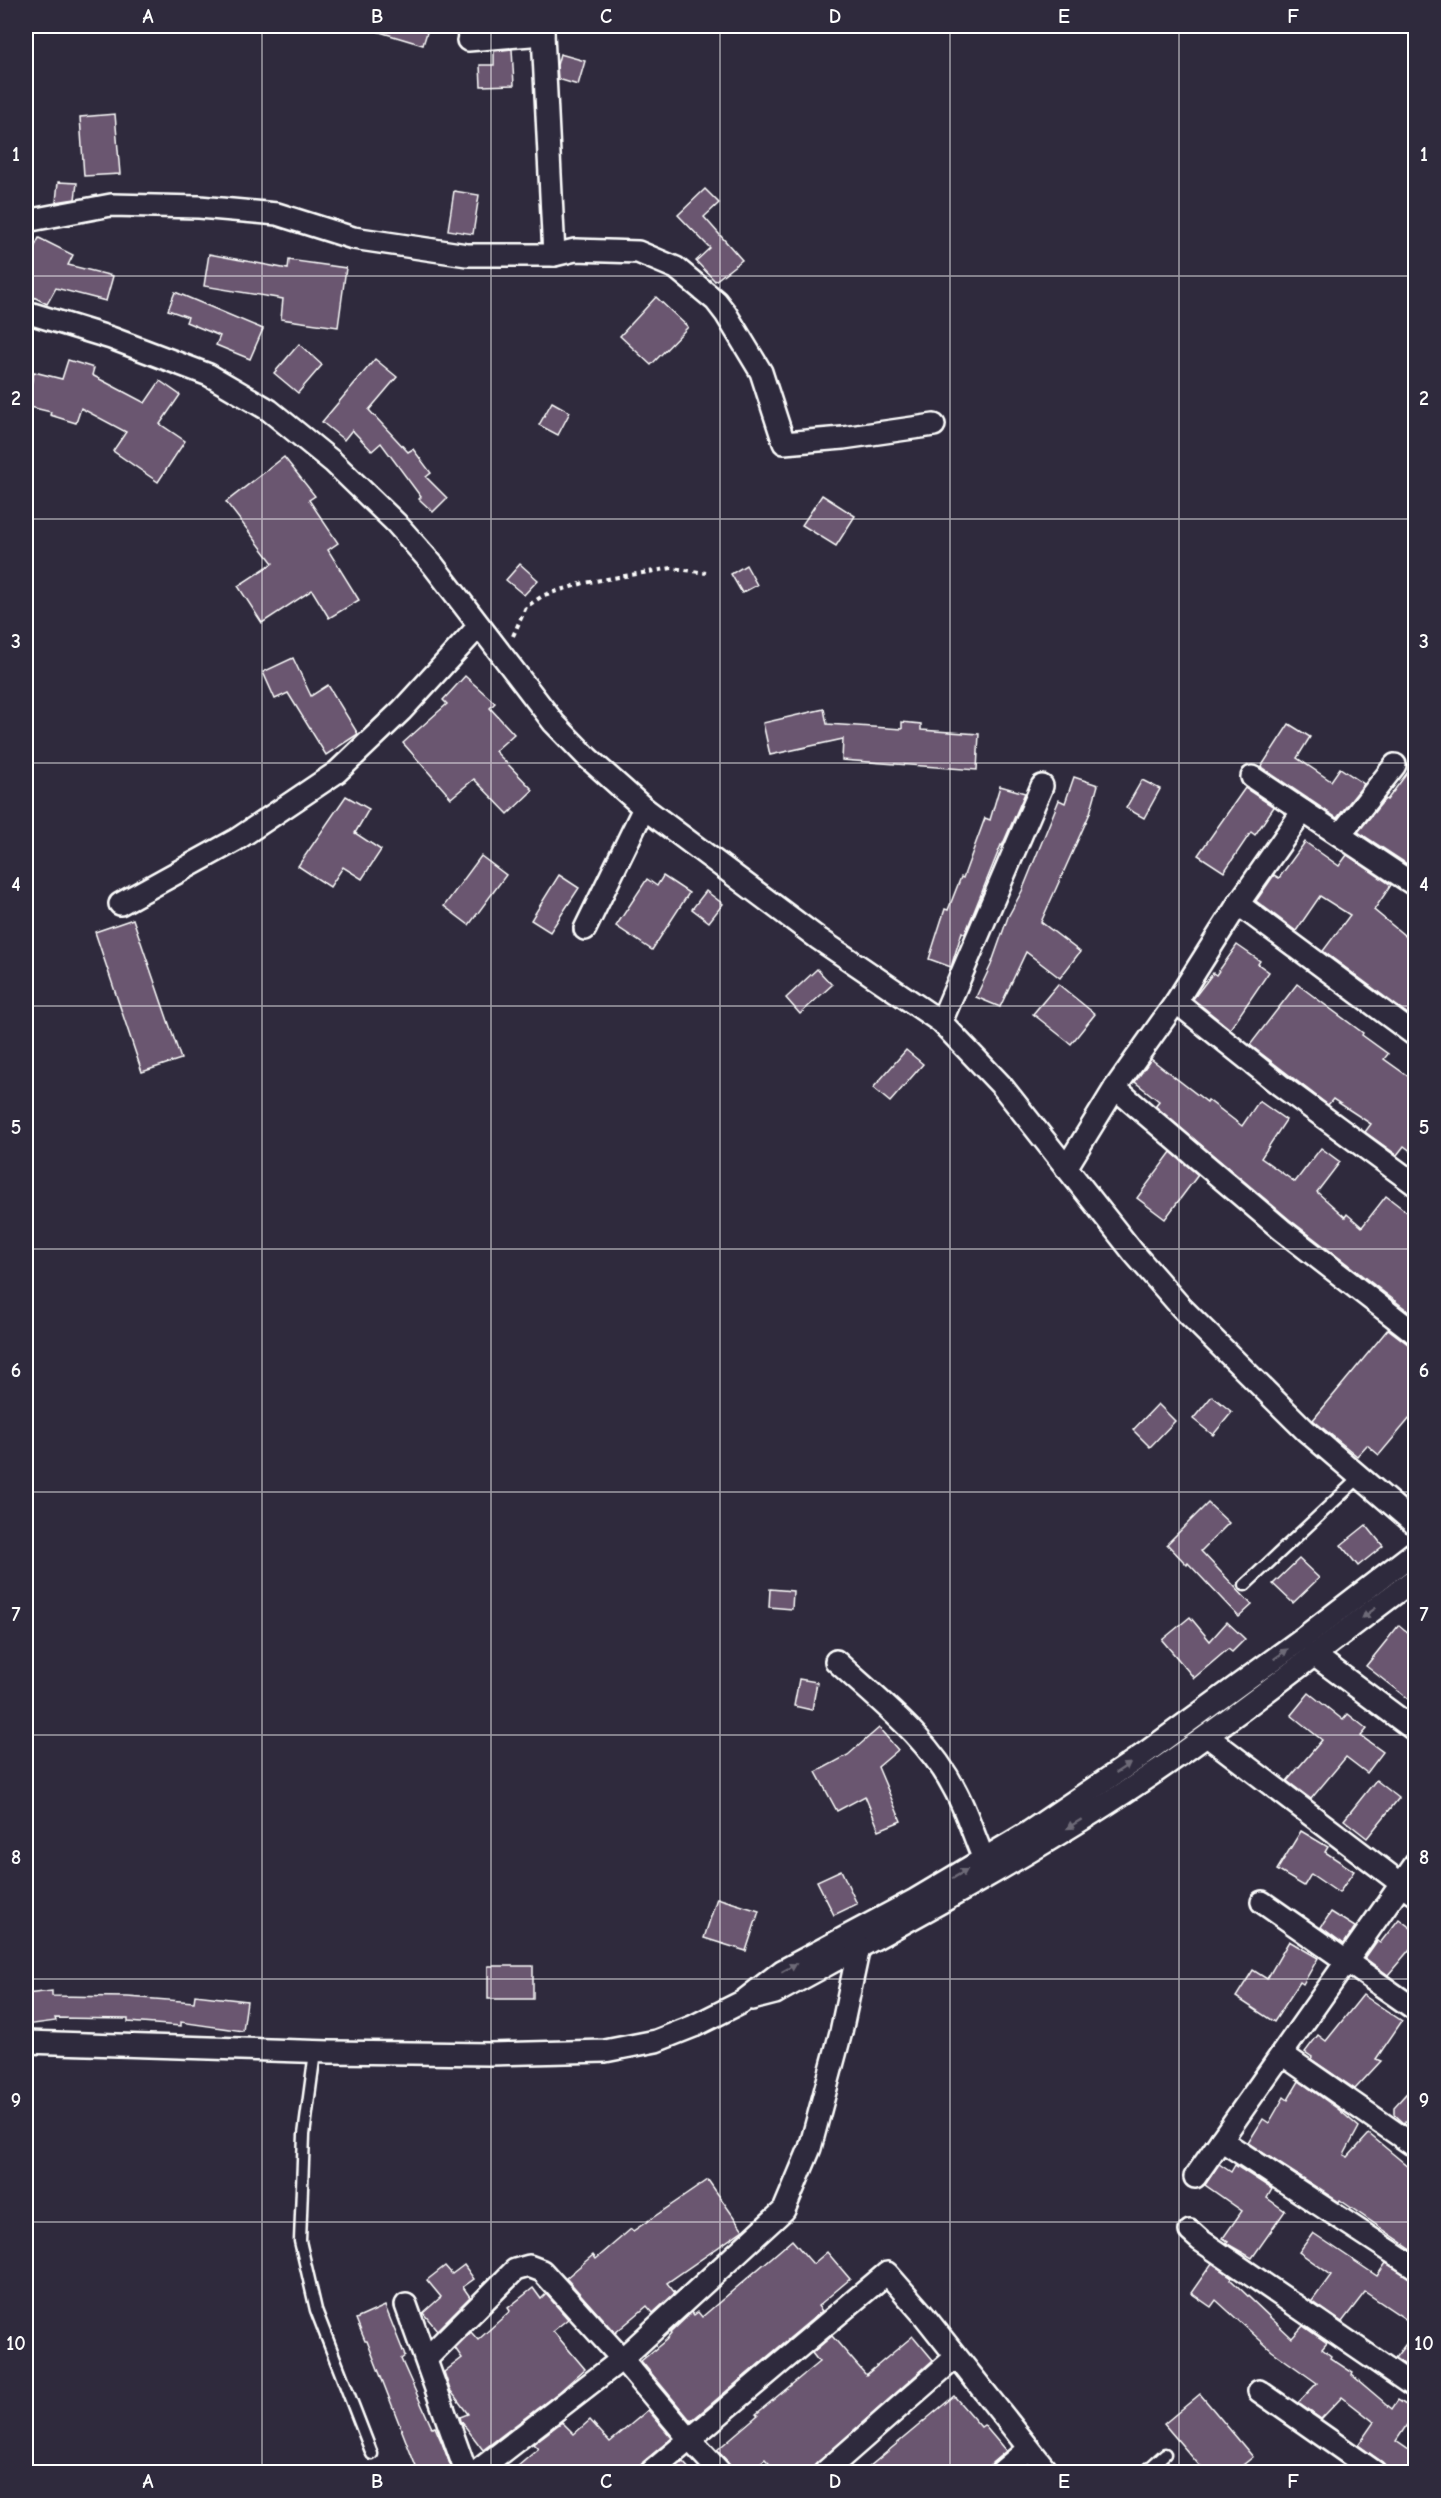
<svg xmlns="http://www.w3.org/2000/svg" width="1441" height="2498" font-family="'Comic Neue',sans-serif">
<rect width="100%" height="100%" fill="#2f2a3d"/>
<filter id="ink" filterUnits="userSpaceOnUse"><feTurbulence type="fractalNoise" baseFrequency=".0167" numOctaves="2"/><feDisplacementMap in="SourceGraphic" scale="12" xChannelSelector="R" yChannelSelector="G"/><feConvolveMatrix kernelMatrix="1 2 1 2 8 2 1 2 1" color-interpolation-filters="sRGB"/></filter>
<g filter="url(#ink)">
<g fill="#6a576f" stroke="#fff" stroke-width="1.5">
<path d="M374,26H429L423,45L373,30Z"/>
<path d="M512,49L514,85L481,86L480,65H494V51Z"/>
<path d="M560,54L585,61L578,85L558,79L557,65Z"/>
<path d="M115,114L120,174L84,176L80,117Z"/>
<path d="M58,182L77,183L75,199L56,202Z"/>
<path d="M705,189L719,203L704,217L742,260L715,281L696,261L710,248L678,215Z"/>
<path d="M454,191L479,195L473,234L448,230Z"/>
<path d="M39,238L73,255L68,265L113,276L106,301L56,288L47,304L26,293V264Z"/>
<path d="M209,254L288,269L289,260L346,268L338,327L281,319L283,299L204,286Z"/>
<path d="M175,292L263,329L250,359L216,345L220,336L186,322L188,317L168,310Z"/>
<path d="M656,297L688,327L651,365L620,336Z"/>
<path d="M299,344L322,365L298,393L274,373Z"/>
<path d="M375,359L397,377L369,410L408,452L413,449L431,473L426,477L447,498L433,512L419,499L421,497L381,443L372,451L352,430L344,440L322,422Z"/>
<path d="M68,360L94,368L92,375L145,403L160,381L180,395L160,424L185,441L158,482L113,451L126,432L81,408L76,423L50,415L51,412L26,406L34,372L62,379Z"/>
<path d="M552,402L570,412L558,435L539,425Z"/>
<path d="M284,457L315,496L309,500L338,543L328,550L359,600L329,618L312,590L262,623L238,586L273,563L226,502Z"/>
<path d="M822,495L855,516L836,546L802,525Z"/>
<path d="M520,564L538,580L524,595L506,580Z"/>
<path d="M746,565L757,585L742,593L731,574Z"/>
<path d="M293,658L311,696L328,685L358,734L326,755L288,693L275,699L263,672Z"/>
<path d="M465,676L495,703L490,708L514,734L495,751L533,790L508,814L474,779L451,798L403,743L447,704L443,700Z"/>
<path d="M824,709L827,724L902,729V722L921,724V730L979,734L977,770L842,760L843,739L770,755L763,723Z"/>
<path d="M1289,724L1310,737L1297,758L1331,781L1340,768L1364,784L1337,818L1261,767Z"/>
<path d="M1416,761V870L1358,832L1385,799L1387,800Z"/>
<path d="M1074,777L1098,785L1090,813L1041,922L1080,952L1060,978L1026,952L1000,1007L976,997L991,965L1008,917L1022,891L1059,800L1065,803Z"/>
<path d="M1142,780L1160,789L1144,818L1126,808Z"/>
<path d="M1000,786L1025,793L1002,846L1001,845L965,934L962,932L951,967L929,959L945,909L948,910L961,877L963,878L985,818L990,820Z"/>
<path d="M1245,788L1274,807L1255,835L1251,832L1224,872L1198,855Z"/>
<path d="M346,796L369,809L355,833L381,850L362,879L343,867L330,887L298,866Z"/>
<path d="M1305,842L1339,866L1347,855L1391,885L1374,910L1416,945V1020L1323,951L1350,915L1320,896L1296,931L1256,901L1274,875L1279,878Z"/>
<path d="M481,856L506,875L469,925L444,906Z"/>
<path d="M559,875L579,888L550,932L531,920Z"/>
<path d="M663,876L689,893L652,950L616,926L647,879L657,886Z"/>
<path d="M706,891L723,904L709,922L692,909Z"/>
<path d="M133,919L181,1059L142,1072L95,932Z"/>
<path d="M1237,945L1260,961L1258,964L1269,972L1230,1029L1193,999L1213,973L1216,975Z"/>
<path d="M817,969L832,985L800,1014L786,998Z"/>
<path d="M1058,984L1095,1014L1071,1044L1033,1014Z"/>
<path d="M1297,984L1363,1033L1362,1035L1388,1054L1384,1059L1416,1082V1155L1404,1146L1397,1155L1365,1132L1371,1124L1333,1099L1328,1105L1250,1045Z"/>
<path d="M906,1050L923,1064L890,1102L873,1088Z"/>
<path d="M1151,1059L1207,1102L1208,1100L1242,1126L1259,1101L1286,1120L1261,1158L1295,1182L1321,1148L1340,1162L1317,1192L1345,1217L1347,1214L1362,1227L1386,1196L1416,1219V1317L1290,1220L1155,1106L1159,1101L1135,1082Z"/>
<path d="M1171,1152L1198,1175L1165,1219L1137,1198Z"/>
<path d="M1388,1329L1408,1344L1416,1347V1411L1379,1455L1367,1445L1357,1456L1313,1420Z"/>
<path d="M1212,1396L1232,1412L1213,1435L1193,1419Z"/>
<path d="M1158,1404L1175,1421L1150,1447L1133,1430Z"/>
<path d="M1208,1503L1229,1523L1201,1551L1252,1605L1239,1617L1188,1563L1187,1565L1167,1544Z"/>
<path d="M1366,1525L1383,1546L1358,1566L1341,1545Z"/>
<path d="M1299,1559L1319,1578L1293,1603L1273,1584Z"/>
<path d="M770,1589L793,1591L792,1609L769,1607Z"/>
<path d="M1190,1617L1210,1641L1227,1622L1245,1639L1232,1652L1228,1649L1194,1678L1162,1640Z"/>
<path d="M1399,1625L1416,1639V1690L1408,1699L1366,1666Z"/>
<path d="M799,1679L817,1682L812,1710L794,1706Z"/>
<path d="M1309,1693L1343,1720L1348,1714L1367,1729L1361,1736L1383,1752L1367,1773L1346,1757L1311,1799L1287,1781L1322,1740L1291,1715Z"/>
<path d="M879,1728L898,1750L878,1767L901,1821L879,1830L865,1796L837,1811L816,1772L848,1755Z"/>
<path d="M1376,1780L1399,1798L1367,1838L1344,1820Z"/>
<path d="M1301,1831L1328,1847L1325,1852L1354,1871L1339,1893L1311,1874L1304,1886L1277,1870Z"/>
<path d="M841,1870L857,1904L834,1915L817,1881Z"/>
<path d="M717,1898L759,1911L746,1951L704,1938Z"/>
<path d="M1331,1912L1355,1927L1344,1944L1321,1927Z"/>
<path d="M1399,1919L1416,1932V1942L1388,1975L1365,1958L1377,1941L1380,1943Z"/>
<path d="M1289,1941L1318,1958L1303,1984L1300,1982L1274,2022L1236,1997L1253,1970L1267,1979Z"/>
<rect x="488" y="1966" width="45" height="33"/>
<path d="M52,1991V1996L128,1997L194,2002L195,1995L247,2001L243,2031L181,2022V2026L128,2022V2019L55,2018L56,2021L26,2025V1994Z"/>
<path d="M1363,1995L1402,2021L1376,2059L1381,2061L1355,2089L1311,2059L1312,2057L1305,2052L1318,2035L1326,2041Z"/>
<path d="M1299,2081L1338,2109L1359,2127L1344,2155L1348,2157L1369,2134L1416,2173V2252L1340,2200L1339,2202L1248,2143L1263,2119L1269,2123L1284,2097L1288,2100Z"/>
<path d="M1416,2083V2111L1404,2123L1394,2114V2107Z"/>
<path d="M1219,2164L1231,2172L1235,2165L1272,2189L1267,2198L1285,2211L1252,2258L1226,2243L1228,2241L1223,2238L1242,2211L1205,2185Z"/>
<path d="M708,2180L743,2230L667,2283L675,2293L653,2313L647,2306L615,2333L566,2278L593,2255L596,2259L631,2229L633,2231Z"/>
<path d="M1313,2233L1377,2276L1386,2263L1416,2281V2326L1365,2292L1342,2322L1312,2301L1331,2275L1299,2252Z"/>
<path d="M792,2240L813,2264L827,2252L850,2279L818,2306L822,2311L691,2421L641,2361L666,2340L671,2334L670,2333L692,2312L694,2315L698,2312L702,2317Z"/>
<path d="M1212,2263L1232,2277L1231,2280L1292,2338L1303,2326L1327,2343L1322,2349L1331,2356L1330,2358L1353,2373L1352,2375L1392,2409L1398,2400L1416,2411L1396,2441L1416,2455V2466L1411,2472H1390L1382,2462L1358,2445L1374,2422L1342,2397L1321,2419L1298,2403L1317,2383L1272,2351L1216,2300L1211,2307L1191,2293Z"/>
<path d="M464,2265L474,2279L463,2287L470,2297L437,2330L423,2313L441,2297L427,2280L445,2266L452,2274Z"/>
<path d="M533,2288L541,2299L546,2294L568,2319L553,2331L585,2369L559,2392L483,2450L461,2421L460,2417L468,2414L450,2390L444,2372L462,2358L455,2348L471,2332L478,2340L510,2311L508,2308Z"/>
<path d="M385,2306L405,2356L401,2359L432,2428L435,2427L442,2443L453,2472H418L367,2341H365L356,2319Z"/>
<path d="M1416,2331V2372L1395,2358Z"/>
<path d="M832,2336L866,2375L913,2336L933,2360L807,2472H777L765,2459L749,2472H734L729,2463L717,2450L758,2415L756,2414L819,2362L812,2353Z"/>
<path d="M1200,2394L1253,2457L1234,2472H1205L1164,2424Z"/>
<path d="M954,2396L981,2427L984,2425L1006,2451L992,2463L989,2472H863Z"/>
<path d="M648,2410L672,2438L643,2462L639,2472H511L538,2449L533,2444L562,2422L574,2434L590,2420L610,2442Z"/>
<path d="M683,2462L692,2472H670Z"/>
</g>
<g fill="none" stroke-linecap="round" stroke-linejoin="round">
<defs>
<g id="service">
<path d="M1245,1585L1360,1477"/>
<path d="M315,2052L304,2135L300,2241L316,2310L372,2454"/>
<path d="M1145,2472L1165,2454"/>
</g>
<g id="minor">
<path d="M543,34L554,255"/>
<path d="M468,40L543,34V26"/>
<path d="M26,221L111,205L199,207L277,214L353,238L467,255H554L575,250L638,252L676,268L716,301L726,314L761,372L784,443L843,438L934,425"/>
<path d="M26,312L111,338L209,375L269,410L333,462L396,523L433,565L554,723L588,758L644,808L819,939L941,1022L1001,1085L1133,1252L1181,1307L1305,1430L1416,1525"/>
<path d="M1252,777L1416,886"/>
<path d="M1340,835L1395,765"/>
<path d="M120,904L236,840L337,772L402,710L479,626"/>
<path d="M1238,904L1416,1036"/>
<path d="M585,929L644,808"/>
<path d="M1176,1002L1280,1085L1416,1185"/>
<path d="M941,1022L1042,786"/>
<path d="M1115,1088L1282,1230L1416,1334"/>
<path d="M1066,1168L1115,1088L1176,1002L1238,904L1303,811"/>
<path d="M1314,1655L1416,1731"/>
<path d="M836,1661C878,1700 929,1738 955,1790C967,1812 974,1837 984,1859"/>
<path d="M1207,1736L1416,1895"/>
<path d="M1262,1902L1416,2010"/>
<path d="M752,1999L775,1993C898,1926 1022,1861 1139,1783C1235,1719 1324,1646 1416,1578"/>
<path d="M26,2042L330,2052L490,2054L605,2051L656,2041L694,2026L742,2002L782,1971L915,1900L1029,1832L1141,1756L1303,1638L1416,1551"/>
<path d="M1282,2054L1416,2147"/>
<path d="M1221,2140L1416,2268"/>
<path d="M1195,2177L1416,1863"/>
<path d="M1190,2231L1200,2240L1416,2388"/>
<path d="M406,2305L466,2472"/>
<path d="M426,2359L515,2270L529,2266L542,2271L622,2359L691,2441L720,2472"/>
<path d="M1259,2391L1375,2472"/>
<path d="M476,2472L622,2359L784,2210L810,2148L841,2032L859,1947"/>
<path d="M651,2472L887,2273L922,2313L1048,2472"/>
<path d="M825,2472L956,2357"/>
<path d="M1001,2472L1028,2449"/>
</g>
</defs>
<use href="#service" stroke="#fff" stroke-width="15"/>
<use href="#minor" stroke="#fff" stroke-width="26"/>
<path stroke="#fff" stroke-width="4" stroke-dasharray="4.5 4.5" stroke-linecap="butt" d="M513,636L526,607L544,595L584,583L672,568L706,573"/>
<use href="#service" stroke="#2f2a3d" stroke-width="10"/>
<use href="#minor" stroke="#2f2a3d" stroke-width="21"/>
</g>
<defs><path id="oneway-solid" d="M-6-.8H1V-3.2L6.5 0L1 3.2V.8H-6Z" transform="scale(1.5)"/></defs>
<g fill="#6d6a77">
<use href="#oneway-solid" transform="translate(1369 1613) rotate(143)"/>
<use href="#oneway-solid" transform="translate(1281 1654) rotate(-36)"/>
<use href="#oneway-solid" transform="translate(1123 1768) rotate(-34)"/>
<use href="#oneway-solid" transform="translate(1074 1824) rotate(148)"/>
<use href="#oneway-solid" transform="translate(960 1874) rotate(-31)"/>
<use href="#oneway-solid" transform="translate(789 1968) rotate(-29)"/>
</g>
</g>
<path fill="none" stroke="#fff" stroke-width="1.5" stroke-opacity="0.55" d="M262,26V2472M491,26V2472M720,26V2472M950,26V2472M1179,26V2472M26,276H1416M26,519H1416M26,763H1416M26,1006H1416M26,1249H1416M26,1492H1416M26,1735H1416M26,1979H1416M26,2222H1416"/>
<rect width="1441" height="2498" fill="none" stroke="#2f2a3d" stroke-width="66"/>
<rect x="33" y="33" width="1375" height="2432" fill="none" stroke="#fff" stroke-width="2"/>
<g font-size="20" text-anchor="middle" font-weight="bold" fill="#fff">
<text x="148" y="23">A</text>
<text x="377" y="23">B</text>
<text x="606" y="23">C</text>
<text x="835" y="23">D</text>
<text x="1064" y="23">E</text>
<text x="1293" y="23">F</text>
<text x="16" y="161">1</text>
<text x="1424" y="161">1</text>
<text x="16" y="405">2</text>
<text x="1424" y="405">2</text>
<text x="16" y="648">3</text>
<text x="1424" y="648">3</text>
<text x="16" y="891">4</text>
<text x="1424" y="891">4</text>
<text x="16" y="1134">5</text>
<text x="1424" y="1134">5</text>
<text x="16" y="1377">6</text>
<text x="1424" y="1377">6</text>
<text x="16" y="1621">7</text>
<text x="1424" y="1621">7</text>
<text x="16" y="1864">8</text>
<text x="1424" y="1864">8</text>
<text x="16" y="2107">9</text>
<text x="1424" y="2107">9</text>
<text x="16" y="2350">10</text>
<text x="1424" y="2350">10</text>
<text x="148" y="2488">A</text>
<text x="377" y="2488">B</text>
<text x="606" y="2488">C</text>
<text x="835" y="2488">D</text>
<text x="1064" y="2488">E</text>
<text x="1293" y="2488">F</text>
</g>
</svg>
